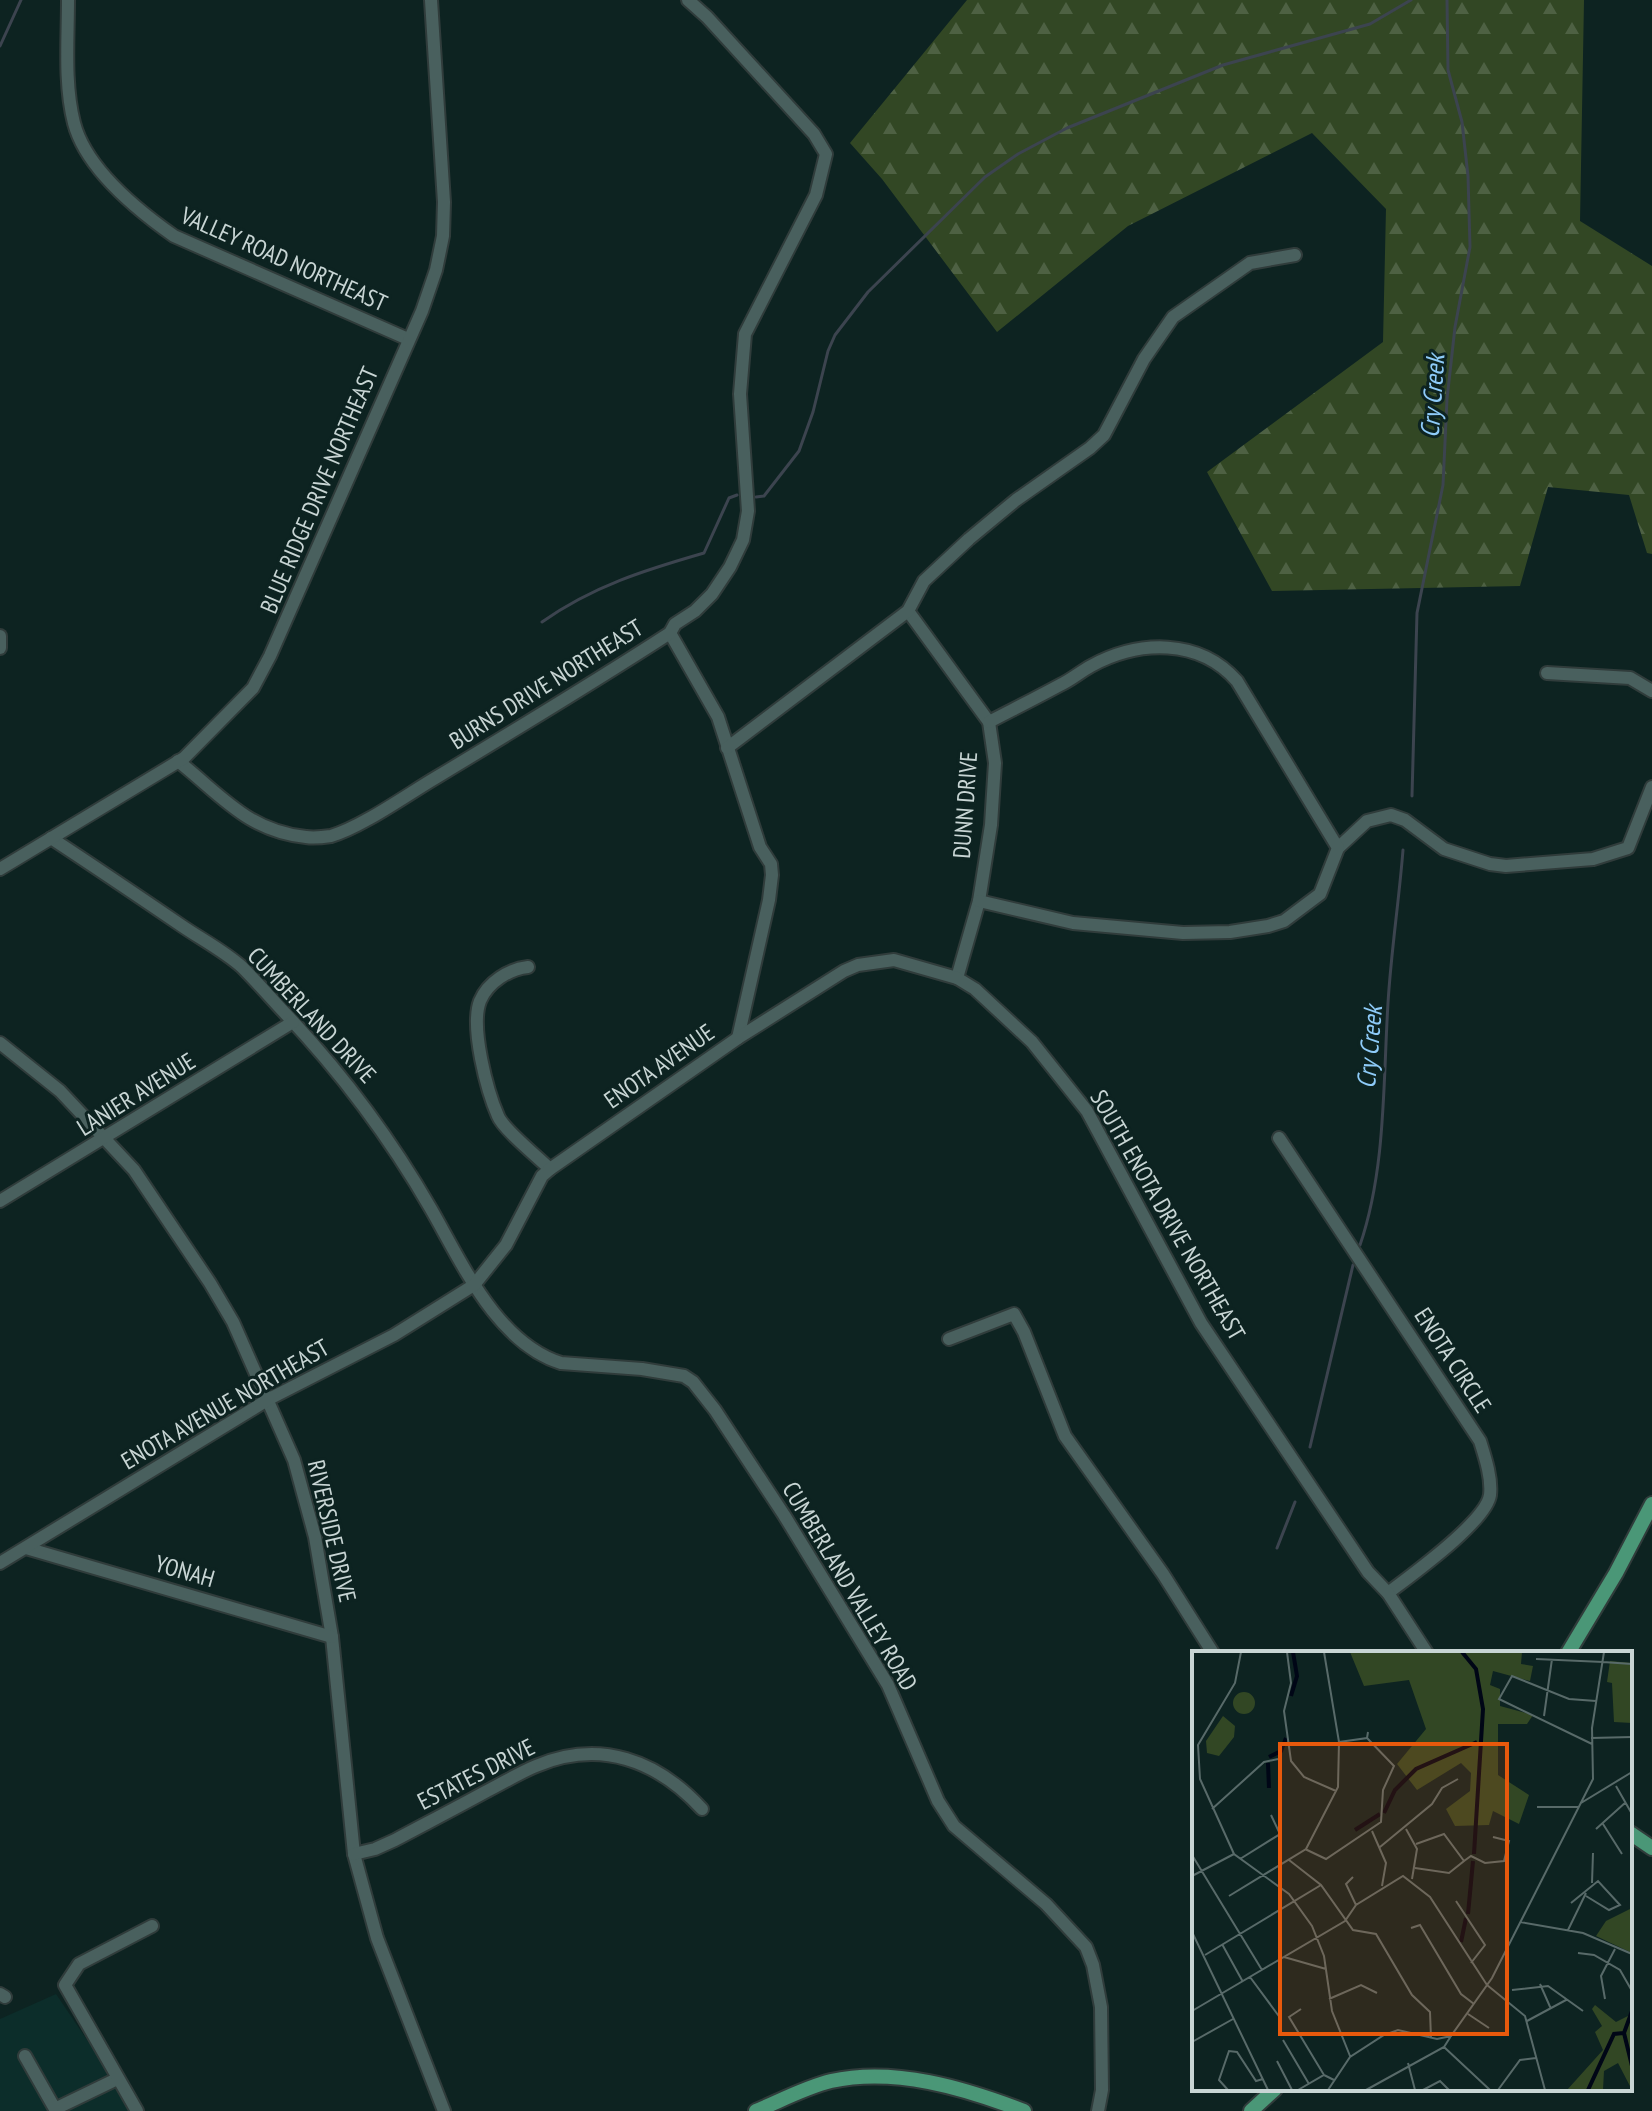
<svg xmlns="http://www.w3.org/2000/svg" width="1652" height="2111" font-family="'PT Sans Narrow',sans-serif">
<defs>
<pattern id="forest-firs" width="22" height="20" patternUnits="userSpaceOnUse" patternTransform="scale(2)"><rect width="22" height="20" fill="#324724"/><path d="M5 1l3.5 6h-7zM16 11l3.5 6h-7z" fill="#4e6143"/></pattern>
</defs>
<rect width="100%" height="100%" fill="#0d2321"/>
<path fill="#0c2d2a" d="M56,1994L135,2111H0V2019Z"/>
<path fill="url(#forest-firs)" d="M967,0H1584L1580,221L1652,266V554L1647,553L1629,495L1548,487L1520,586L1272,591L1207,472L1383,342L1386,209L1312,133L1128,226L997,332L882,179L850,143Z"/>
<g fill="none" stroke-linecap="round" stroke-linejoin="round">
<g stroke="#3c444f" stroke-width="3">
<path d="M0,46L21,0"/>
<path d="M756,497L764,496L799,451L813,412L828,351L835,335L868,292L985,177L1018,154L1067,128L1223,65L1370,24L1411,0"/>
<path d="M542,622C593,586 645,570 704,553L729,498L737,495"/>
<path d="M1412,796L1417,613L1443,485L1447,399L1455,327L1470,247L1468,176L1462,122L1448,70L1447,0"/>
<path d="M1360,1245C1386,1169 1383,1083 1388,1003C1391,952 1399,901 1403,850"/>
<path d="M1310,1447L1353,1265"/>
<path d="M1277,1548L1295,1502"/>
</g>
<defs>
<g id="minor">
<path d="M68,0C68,40 64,84 74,123C86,169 137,210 174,236L408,339"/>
<path d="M908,611L989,722L995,763L991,825L979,901L957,978"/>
<path d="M670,633L718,717L760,847L771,864L772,875L769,900L738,1038"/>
<path d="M0,636V648"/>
<path d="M1547,673L1630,678L1652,691"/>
<path d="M727,748L908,611L924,581L969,539L1016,500L1090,448L1104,435L1144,359L1173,317L1250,263L1295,255"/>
<path d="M178,761C222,796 248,831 306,837C313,838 324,837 331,836C362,827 408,794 437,777C515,730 593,683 670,633L675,624L695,611L712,594L730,567L743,540L748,511L740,394L745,334L816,195L826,154L814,134L707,17L688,0"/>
<path d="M51,838C95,867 138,896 182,926C201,939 224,951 242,967C256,981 270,997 283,1011C342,1073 389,1136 431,1209C462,1263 497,1343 561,1363L642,1369L684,1376L693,1382L715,1410L784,1515L888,1685L938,1801L954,1826L1046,1904L1086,1947L1093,1965L1101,2007L1102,2090L1098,2111"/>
<path d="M1338,848L1367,821L1391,815L1405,820L1444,849L1490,864L1506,866L1593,859L1628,848L1652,787"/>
<path d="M0,869L184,758L253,688L270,656L422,311L436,270L443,236L444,202L431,0"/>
<path d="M979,901L1073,923L1183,933L1230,932L1268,926L1284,921L1320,894L1338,848L1237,681C1199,638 1139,640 1091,666C1080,672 1071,680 1060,685C1036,698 1012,710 989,722"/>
<path d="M528,967C509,969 488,982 480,1001C470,1027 487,1091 498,1116C503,1129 538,1157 550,1169"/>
<path d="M0,1043L60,1091L134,1170L210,1283L233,1322L294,1460L315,1537L332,1637L354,1854L377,1938L444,2111"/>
<path d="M1279,1138L1480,1441C1485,1457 1492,1478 1490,1495C1486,1522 1410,1576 1388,1593"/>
<path d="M0,1201L293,1022"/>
<path d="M949,1339L1014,1314L1024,1332L1065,1436L1163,1574L1213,1653"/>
<path d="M26,1548L332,1637"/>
<path d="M0,1563L269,1399L394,1335L474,1285L506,1245L542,1176L550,1169L738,1038L844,971L858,965L894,960L957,978L975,989L1032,1042L1087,1111L1201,1323L1368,1572L1388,1593L1427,1653"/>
<path d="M354,1854L375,1849L395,1840C425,1824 456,1808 487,1791C503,1783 519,1773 536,1766C600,1739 657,1760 702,1809"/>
<path d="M0,1994L5,1997"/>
<path d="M25,2056L55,2109L117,2079"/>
<path d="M137,2111L65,1985L79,1964L152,1926"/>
</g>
<g id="major">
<path d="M1568,1653L1616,1573L1652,1504"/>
<path d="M1630,1833L1652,1848"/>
<path d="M756,2111C780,2101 806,2087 831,2081C895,2067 964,2088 1024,2111"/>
<path d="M1251,2111L1275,2089"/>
</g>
</defs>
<use href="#minor" stroke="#303c3b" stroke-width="16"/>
<use href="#major" stroke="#303c3b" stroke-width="18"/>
<use href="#minor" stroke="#49605e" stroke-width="12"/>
<use href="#major" stroke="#4a9777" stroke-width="14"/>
</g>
<g text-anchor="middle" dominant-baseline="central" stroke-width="6" stroke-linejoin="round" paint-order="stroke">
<g font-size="24" fill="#c8d5d4" stroke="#0d2321">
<text transform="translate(284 259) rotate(24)">VALLEY ROAD NORTHEAST</text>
<text transform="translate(319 490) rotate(-67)">BLUE RIDGE DRIVE NORTHEAST</text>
<text transform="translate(546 684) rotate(-32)">BURNS DRIVE NORTHEAST</text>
<text transform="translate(965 805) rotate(-86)">DUNN DRIVE</text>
<text transform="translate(312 1015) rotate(47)">CUMBERLAND DRIVE</text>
<text transform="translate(659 1066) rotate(-35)">ENOTA AVENUE</text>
<text transform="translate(136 1094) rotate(-32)">LANIER AVENUE</text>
<text transform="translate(1168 1215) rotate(60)">SOUTH ENOTA DRIVE NORTHEAST</text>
<text transform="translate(1453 1360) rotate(57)">ENOTA CIRCLE</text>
<text transform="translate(225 1404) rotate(-30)">ENOTA AVENUE NORTHEAST</text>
<text transform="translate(332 1531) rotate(77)">RIVERSIDE DRIVE</text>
<text transform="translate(185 1571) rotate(16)">YONAH</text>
<text transform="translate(850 1586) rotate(59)">CUMBERLAND VALLEY ROAD</text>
<text transform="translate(476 1774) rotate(-27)">ESTATES DRIVE</text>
</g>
<g font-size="26" font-style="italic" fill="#8ecbf8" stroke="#0d2321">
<text transform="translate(1432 396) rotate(-86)">Cry Creek</text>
<text transform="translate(1369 1047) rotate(-85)">Cry Creek</text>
</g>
</g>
<g transform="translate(1192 1651)">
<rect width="440" height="440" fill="#0d2321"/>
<path d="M403,354L424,371L440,363V439L426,412L412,420L411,439H375L411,399L403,381L410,375L400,358Z" fill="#324724"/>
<path d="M158,1H330L329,13L341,15L338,30L301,20L298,34L308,38V55L341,64L335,73H306V124L337,144L327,173L301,160L297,174L263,175L254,158L278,140L279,122L269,112L225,139L205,113L234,78L217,29L172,35ZM418,10L440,12V72L422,71L420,32L415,31Z" fill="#324724"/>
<path d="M440,257V302L404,285L414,270Z" fill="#324724"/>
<path d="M41 52a11 11 0 1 1 22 0a11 11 0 1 1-22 0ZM31,65L43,75L42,86L27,105L15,102L14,90Z" fill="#324724"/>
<path fill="none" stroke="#000616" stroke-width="4" d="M270,1L284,18L291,58L282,203M99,45L105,25L101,1M77,106L89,100L94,87M76,112L77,137M192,162L203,139L224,118L285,91M163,179L188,163M276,263L281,210M269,291L274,267M432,382L440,415M396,439L422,383L432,382L440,360"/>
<path fill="none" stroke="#586a69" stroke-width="2" d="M49,1L43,32L6,94L8,128L42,203L97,243L120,275L132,305L140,360L158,405M95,1L99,32L92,60L99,110L112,126L144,140M344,8L411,11M411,11L440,13M352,65L360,8M399,87L440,86M147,91L175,87L176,81M400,93L307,48L320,25L377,48L404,50M424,135L440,163M389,152L440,121M345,156H387M20,158L72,111L86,108M411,173L430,203M214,178L225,198L220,228M404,178L434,151M180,180L194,212L190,235M188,196L240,153L250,137L266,128M113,198L134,208L189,171L191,139L202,115L175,87M0,204L70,319M48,208L88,183L79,164M97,209L129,234L161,279L184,283L220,344L238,361L239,387M272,210L279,205L293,212L312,210L317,190L301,186M223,217L257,222L272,210L252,183L224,193M0,225L42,203M161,226L154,233L164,254M400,232L401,202M37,245L114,198L146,136L147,91L132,1M264,250L293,294L279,312M379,252L406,230L428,254L417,259L394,245M328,271L391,282L440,303M219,277L228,274L269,343L282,353M376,279L394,242M0,281L76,439M30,293L51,331M386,302L402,304L428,319L440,340M13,304L129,234M92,306L134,318M58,326L89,368M348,333L359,358M295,334L333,365L353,439M320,339L356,335L391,360M137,348L169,334L185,342M413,348L409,325L423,298M109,358L97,366L132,424M0,360L153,270L164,254L211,225L238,246L295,334M276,363L297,377M335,370L374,349M91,389L117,433M0,391L41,368M252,396L298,439M85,410L100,439M216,412L223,439M36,439L27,429L37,400L45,401L64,430L71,428M106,439L132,424L142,429M136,439L158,406L192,384L206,379L245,388L259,385L300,327L401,128L400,77L412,1M174,439L252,396L259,385M231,439L248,430L257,439M306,439L328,409L344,407"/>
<path fill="#e8590c" fill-opacity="0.15" stroke="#e8590c" stroke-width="4" d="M88,93H315V383H88Z"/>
<rect width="440" height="440" fill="none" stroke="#c8d5d4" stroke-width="4"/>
</g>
</svg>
